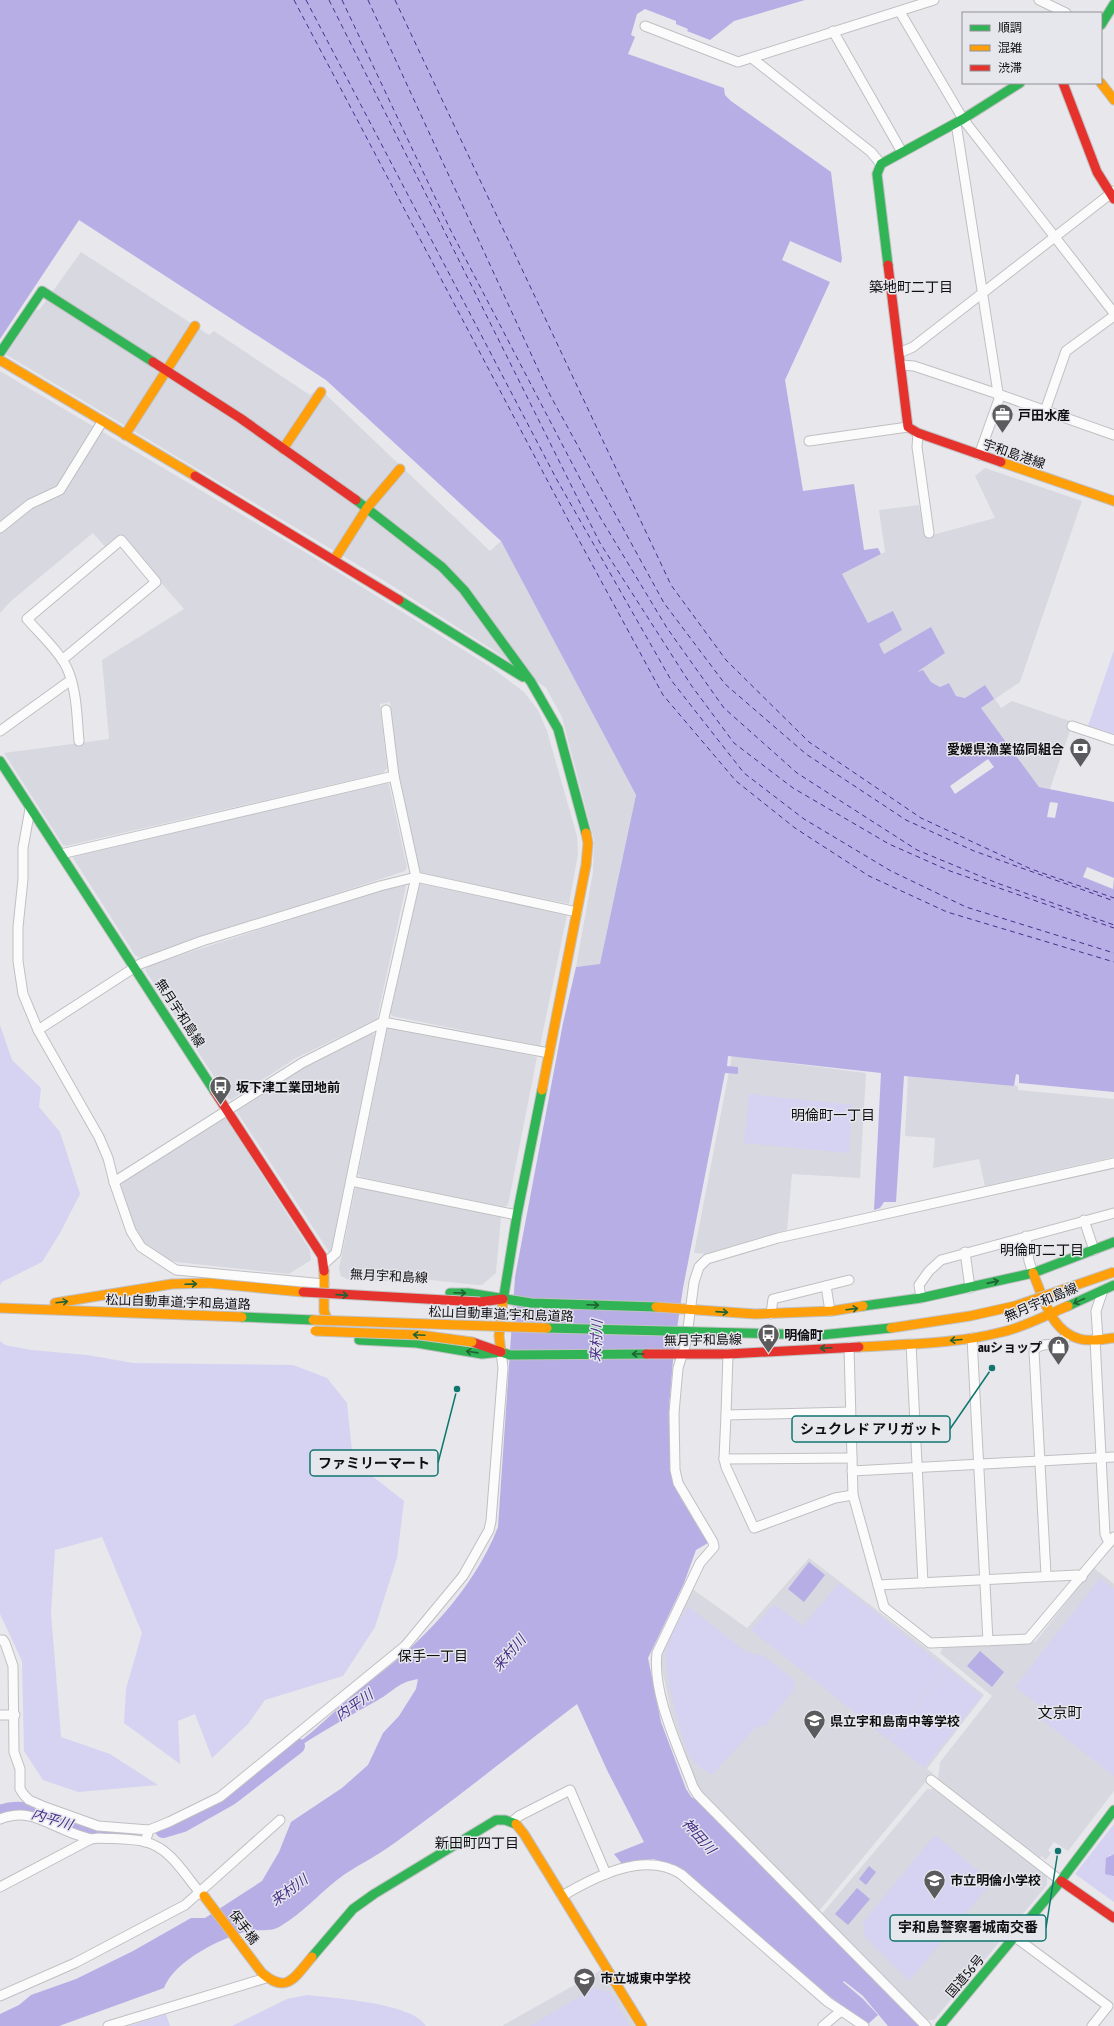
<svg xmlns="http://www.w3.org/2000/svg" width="1114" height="2026" font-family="'Asap Condensed','Noto Sans JP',sans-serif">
<rect width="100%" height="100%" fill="#e7e7ec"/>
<g fill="#d8d8e1">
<path d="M81,252L209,335L214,331L310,395L319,388L490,551L501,541L636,795L600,965L576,967L593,872L594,840L562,717L546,688L493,650L383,580L5,354L33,311L40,309Z"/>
<path d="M0,371L325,564L491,667L524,692L538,710L547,731L577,836L578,854L569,904L420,873L418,871L398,774L390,702L380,704L387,768L383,773L66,846L63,845L4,753L109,739L102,660L184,609L121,537L107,549L93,533L11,601L0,613Z"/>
<path d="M985,468L1082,501L1020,682L995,699L1001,708L1012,701L1073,722L1050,789L1039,787L981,708L985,685L965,698L956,696L949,683L940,687L931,682L923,670L917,672L901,644L884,654L842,574L885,552L879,510L919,505L925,537L995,518L975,476Z"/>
<path d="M385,782L389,784L407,867L405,871L140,958L135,955L73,858L74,855Z"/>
<path d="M403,883L406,886L377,1019L296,1058L231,1100L228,1098L145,970L147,966Z"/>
<path d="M419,883L567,915L540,1046L392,1016L390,1013L417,886Z"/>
<path d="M391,1026L537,1057L508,1205L504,1207L361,1177L358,1174L387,1029Z"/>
<path d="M371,1033L375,1035L332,1252H329L237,1112L238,1109L304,1065Z"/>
<path d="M732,1056L866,1073L860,1178L792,1174L787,1230L705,1254L694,1253Z"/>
<path d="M908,1076L1018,1086V1090L1114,1099V1157L985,1186L979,1159L933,1168L935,1138L905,1136Z"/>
<path d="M221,1118L226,1119L310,1250L311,1260L289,1274L176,1262L163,1257L145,1245L133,1227L121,1187L122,1182Z"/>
<path d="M358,1187L501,1217L496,1273L482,1285H477L431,1280L415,1282L347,1279L341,1276L339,1269L355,1189Z"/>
<path d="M809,1558L929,1650L984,1695L927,1769L933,1773L818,1912L698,1789L671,1712L661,1664V1653L691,1588L747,1628Z"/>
<path d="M1094,1568L1114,1584V1791L1068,1851L1054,1842L1048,1850L1051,1853L1046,1860L1041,1856L1040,1858L938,1779L940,1762L992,1696L940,1653L943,1647L1035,1642Z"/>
<path d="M927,1789H934L1047,1876V1885L934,2020H927L821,1915Z"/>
<path d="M601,1970L635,2026H502Z"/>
</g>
<g fill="#d6d2f2">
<path d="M1114,650V736L1088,726Z"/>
<path d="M0,1025L12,1060L41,1088L39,1107L60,1132L80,1194L60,1233L42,1262L2,1282L0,1285Z"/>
<path d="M749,1094L852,1105L849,1153L744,1143Z"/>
<path d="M0,1341L5,1345L31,1350L87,1355L133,1363L293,1365L327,1378L347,1403L353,1461L404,1501L397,1558L375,1627L343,1676L265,1700L248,1724L212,1758L195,1714L178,1721L180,1764L124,1723L126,1689L142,1633L102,1537L55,1550L51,1613L61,1737L110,1754L158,1785L78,1792L43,1780L24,1751L22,1661L0,1614Z"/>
<path d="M1100,1578L1114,1589V1776L1041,1719L1047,1711L1015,1687Z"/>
<path d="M839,1583L946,1668L889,1740L751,1630L774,1604L803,1626Z"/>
<path d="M688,1606L746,1652L764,1656L793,1679L795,1688L765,1726L756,1727L712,1775C706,1770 695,1765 691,1758C682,1746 663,1665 666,1651C670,1635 680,1620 688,1606Z"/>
<path d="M947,1668L982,1696L924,1768L890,1741Z"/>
<path d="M1114,1824V1854L1109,1855L1114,1873V1902L1075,1874Z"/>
<path d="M935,1835L992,1882L909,1981L865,1937L863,1922Z"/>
<path d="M594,1988L610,1992L630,2026H530Z"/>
<path d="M307,1995C333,1998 413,2003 426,2026H232L287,1999Z"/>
<path d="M166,2014L170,2026H129Z"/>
</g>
<g fill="#b7aee6">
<path d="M0,0H805L734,21L710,40L687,31L688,29L676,24V21L645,9L637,14L631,35L635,37L628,54L724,88L725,95L731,101L831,172L842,259L841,263L790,241L782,260L830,282L785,380L803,491L854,484L864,550L878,548L881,554L842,574L868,623L893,611L902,630L879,644L884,654L931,627L945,653L917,672L923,670L931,682L940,687L949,683L956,696L965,698L985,685L994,699L981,708L1039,787L1114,802V1092L1019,1083V1075L1016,1074L1014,1086L904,1076L896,1202H884L880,1208L874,1210L881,1073L728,1056L727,1066L738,1067V1074L725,1073L683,1288L674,1349L669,1407L672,1476L680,1497L708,1543L696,1550L684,1583L648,1658L661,1722L686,1789L692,1798H695L919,2026H888L863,1996L844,1981L843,1982L863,1999L878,2015L868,2024L825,1993L672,1864L653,1859L622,1864L614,1854L644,1842L607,1770L577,1704C517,1750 458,1797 396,1842C380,1854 362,1863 345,1874C322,1890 304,1913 279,1927C271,1932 258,1929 249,1931C222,1937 174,1961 164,1988L59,2026H0V2014L19,2005L31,1995L76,1979L133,1951L191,1918H205L262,1881L279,1852L291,1822L342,1788L368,1765L383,1733L399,1716L416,1689L418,1679C398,1682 394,1691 378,1700C340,1721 302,1743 268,1768L265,1764C275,1758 286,1752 295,1745C320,1728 341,1703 365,1685C420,1645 473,1591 498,1527L515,1277L563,1023L576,967L600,964L636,795L501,541L326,380L79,220L0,339Z"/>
<path d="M809,1562L825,1575L804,1602L788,1589Z"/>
<path d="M980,1651L1004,1672L992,1687L967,1666Z"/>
<path d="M1114,1854V1876L1105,1874L1106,1858Z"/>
<path d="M869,1866L876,1872L866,1885L859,1879Z"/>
<path d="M857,1888L870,1899L848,1925L835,1914Z"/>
</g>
<g fill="#e7e7ec">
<path d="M988,759L994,767L955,794L950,786Z"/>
<path d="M1050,802L1058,803L1055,818L1047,817Z"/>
<path d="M1087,867L1114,878L1113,889L1083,877Z"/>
</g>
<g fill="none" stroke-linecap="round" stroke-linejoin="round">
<g stroke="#b7aee6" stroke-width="16">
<path d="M0,1813C26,1802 55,1822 80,1828C96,1831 113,1832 129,1834"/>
<path d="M163,1830L183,1824L231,1797L297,1746"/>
</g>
<g stroke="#482f89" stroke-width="1" stroke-dasharray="5 4" stroke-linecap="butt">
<path d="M294,0L574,531L663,695L736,781L795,828L869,876L947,912L1114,962"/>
<path d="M306,0L557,480L671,680L744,773L804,819L891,871L966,907L1114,953"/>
<path d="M329,0L600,543L691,685L734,743L793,788L889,844L950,871L1114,928"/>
<path d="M342,0L450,229L600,517L667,628L724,708L797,773L917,850L997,883L1114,925"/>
<path d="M368,0L550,395L664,603L725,684L806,754L906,820L974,851L1114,901"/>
<path d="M395,0L671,585L726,660L809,742L921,818L1031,869L1114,898"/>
</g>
<defs>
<g id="street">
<path d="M1039,0L1066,13"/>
<path d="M900,12L963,119L1114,313"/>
<path d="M645,26L738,62L934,0"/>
<path d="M833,31L902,152"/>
<path d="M753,59L871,152L881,164"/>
<path d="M956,123L999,399L979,455"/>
<path d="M899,353L913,347L1114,191"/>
<path d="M901,365L914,366L998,394L1114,435"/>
<path d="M1045,411L1066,351L1114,316"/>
<path d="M918,433L917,447L929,533"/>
<path d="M809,441L908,427"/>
<path d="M0,528L30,504L60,490L102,422"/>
<path d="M62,660L156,582L121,540L27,619C40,634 63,655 69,673C77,694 77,719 79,741"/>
<path d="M1072,726L1114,740"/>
<path d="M0,731L71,680"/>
<path d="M30,809L23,848V879L18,927V961L23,994L38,1030L99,1137L108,1158L114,1182L131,1231L141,1247L176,1270L324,1284"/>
<path d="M61,854L394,776"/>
<path d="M38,1030L140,964L202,941L380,886L416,877L577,912"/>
<path d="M351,1181L517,1215"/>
<path d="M114,1182L302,1063L383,1022L549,1053"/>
<path d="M1084,1220L1094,1250"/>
<path d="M1026,1236L1029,1261L1033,1273"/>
<path d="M965,1252L970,1288"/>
<path d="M324,1264L336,1253L383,1022L416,877L394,776L386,710"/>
<path d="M826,1286L830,1311"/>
<path d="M921,1298L919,1285L929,1271L941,1260L1114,1213"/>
<path d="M771,1314L773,1299L849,1280"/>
<path d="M972,1338L988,1641"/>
<path d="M1095,1339L1105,1534L1109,1543"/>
<path d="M1098,1339L1096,1311L1103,1290"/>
<path d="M911,1344L923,1583"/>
<path d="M849,1347L853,1495L878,1585L1078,1575L1082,1577"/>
<path d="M728,1354L726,1415L850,1412"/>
<path d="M726,1415L724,1459L852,1458"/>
<path d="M724,1459L726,1467L754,1528L835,1498L853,1495"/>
<path d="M852,1471L1114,1457"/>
<path d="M1046,1575L1034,1351C1040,1342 1049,1346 1058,1343C1062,1342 1065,1338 1068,1335"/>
<path d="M878,1585L884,1607L930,1643L1028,1639L1114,1537"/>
<path d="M0,1640H3L5,1643L13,1666L14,1752L20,1769V1789L24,1795L29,1800L45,1807L98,1826L149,1830"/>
<path d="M0,1715H15"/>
<path d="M931,1780L1061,1881"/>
<path d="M0,1819C26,1809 41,1820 65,1830C73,1834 82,1836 91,1839"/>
<path d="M512,1822L519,1816L570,1790L606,1874"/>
<path d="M145,1842L149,1830L169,1822L220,1797L405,1646L463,1576L489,1530L491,1521L503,1368L501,1352"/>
<path d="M0,1887L91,1839L99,1838C114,1839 131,1838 146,1842C172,1849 185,1876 202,1895"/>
<path d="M562,1896C596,1876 644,1851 681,1874L828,2002L864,2026"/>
<path d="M1015,1937L1108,2006L1092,2026"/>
<path d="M0,1996L75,1963L185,1905L280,1820"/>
<path d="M108,2026L266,1978"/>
<path d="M823,2026L841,2011"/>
<path d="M926,2026L698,1795L693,1787C679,1748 652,1695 657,1653L700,1563L714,1547L713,1542L678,1483L675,1470L674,1413L678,1368L686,1343L694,1282L699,1267L707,1259L778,1238L1114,1163"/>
</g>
<g id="fast">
<path d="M1101,25L1114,4"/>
<path d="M888,265L877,174L881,164L963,119L1020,83"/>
<path d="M0,353L42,291L153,362"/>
<path d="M356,500L442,567L464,590L531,682L558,729L586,833"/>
<path d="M399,600L523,677"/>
<path d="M0,761L215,1092"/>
<path d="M450,1293H468L531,1303L656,1307"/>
<path d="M503,1301L517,1215L542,1090"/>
<path d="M863,1306L921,1298L1033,1273L1114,1242"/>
<path d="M1068,1306L1114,1285"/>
<path d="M242,1317L313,1320"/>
<path d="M359,1340L417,1343L482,1354L501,1352L510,1355L646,1354"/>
<path d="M312,1957L353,1909L374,1894L496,1820H505L516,1824"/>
<path d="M940,2026L1056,1887L1114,1810"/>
</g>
<g id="slow">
<path d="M1101,83L1114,100"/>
<path d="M0,360L195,476"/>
<path d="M125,435L195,326"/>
<path d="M283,449L321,392"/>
<path d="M1001,462L1114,501"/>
<path d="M334,560L367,508L400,469"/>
<path d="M542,1090L586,865L588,843L586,833"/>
<path d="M324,1271V1311L330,1327"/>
<path d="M1033,1273C1043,1297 1051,1332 1080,1339C1091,1342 1103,1339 1114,1338"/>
<path d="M55,1303L172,1284L208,1283L303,1292"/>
<path d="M656,1307L755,1314L832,1311L863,1306"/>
<path d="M0,1308L242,1317"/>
<path d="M859,1347C906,1344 956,1344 1002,1332C1025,1327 1046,1315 1068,1306"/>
<path d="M501,1352L499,1336L503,1301"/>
<path d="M516,1824L524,1834L642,2026"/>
<path d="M204,1896L262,1973C287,1995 295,1977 312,1957"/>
</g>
<g id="jam">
<path d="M1063,83L1097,172L1114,199"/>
<path d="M888,265L908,427L918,433L1001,462"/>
<path d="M153,362L240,418L356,500"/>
<path d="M195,476L399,600"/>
<path d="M215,1092L322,1256L324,1271"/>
<path d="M480,1302L503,1299"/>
<path d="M472,1342L501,1352"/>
<path d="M646,1354H728L859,1347"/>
<path d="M1061,1881L1114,1918"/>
</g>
</defs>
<use href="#street" stroke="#c0c0c3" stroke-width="11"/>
<use href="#fast" stroke="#c0c0c3" stroke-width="11"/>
<use href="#slow" stroke="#c0c0c3" stroke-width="11"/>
<use href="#jam" stroke="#c0c0c3" stroke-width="11"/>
<use href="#street" stroke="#fbfbfc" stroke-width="9"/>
<use href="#fast" stroke="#30b455" stroke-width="9"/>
<use href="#slow" stroke="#ff9f0a" stroke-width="9"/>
<use href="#jam" stroke="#e5322d" stroke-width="9"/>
<defs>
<path id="fast-bridge" d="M547,1328L821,1335L891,1328"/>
<g id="slow-bridge">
<path d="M313,1320L547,1328"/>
<path d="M891,1328L970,1316L1015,1306L1114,1272"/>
<path d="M315,1331L420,1335L472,1342"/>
</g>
<path id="jam-bridge" d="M303,1292L480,1302"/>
</defs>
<use href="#fast-bridge" stroke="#c2c2c4" stroke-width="11" stroke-linecap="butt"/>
<use href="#slow-bridge" stroke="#c2c2c4" stroke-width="11" stroke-linecap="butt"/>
<use href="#jam-bridge" stroke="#c2c2c4" stroke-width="11" stroke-linecap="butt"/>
<use href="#fast-bridge" stroke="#30b455" stroke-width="9"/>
<use href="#slow-bridge" stroke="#ff9f0a" stroke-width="9"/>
<use href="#jam-bridge" stroke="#e5322d" stroke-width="9"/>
</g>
<defs><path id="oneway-shaft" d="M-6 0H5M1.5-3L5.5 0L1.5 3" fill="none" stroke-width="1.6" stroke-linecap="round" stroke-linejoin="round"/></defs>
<g stroke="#206233">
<use href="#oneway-shaft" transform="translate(993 1282) rotate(-13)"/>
<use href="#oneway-shaft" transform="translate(191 1284) rotate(-2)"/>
<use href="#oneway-shaft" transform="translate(460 1293) rotate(2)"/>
<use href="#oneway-shaft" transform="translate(342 1295) rotate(4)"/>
<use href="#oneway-shaft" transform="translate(1079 1301) rotate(155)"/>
<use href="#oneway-shaft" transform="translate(62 1302) rotate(-7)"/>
<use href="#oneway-shaft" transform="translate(593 1305) rotate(2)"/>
<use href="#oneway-shaft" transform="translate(852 1309) rotate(-7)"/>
<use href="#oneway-shaft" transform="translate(722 1312) rotate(4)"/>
<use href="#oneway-shaft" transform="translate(419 1335) rotate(-177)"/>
<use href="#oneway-shaft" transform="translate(956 1340) rotate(175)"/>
<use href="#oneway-shaft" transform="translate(826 1348) rotate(177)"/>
<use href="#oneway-shaft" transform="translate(472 1352) rotate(-172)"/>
<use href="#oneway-shaft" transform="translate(638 1354) rotate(180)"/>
</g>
<defs>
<symbol id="office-pin" viewBox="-11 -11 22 30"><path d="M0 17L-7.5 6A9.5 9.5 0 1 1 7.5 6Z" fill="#5b5b5e" stroke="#e6e6ed"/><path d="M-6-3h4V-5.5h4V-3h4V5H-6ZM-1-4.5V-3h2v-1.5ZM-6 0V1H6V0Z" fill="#fff"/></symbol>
<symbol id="bank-pin" viewBox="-11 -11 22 30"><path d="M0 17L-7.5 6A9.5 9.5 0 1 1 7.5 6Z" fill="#5b5b5e" stroke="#e6e6ed"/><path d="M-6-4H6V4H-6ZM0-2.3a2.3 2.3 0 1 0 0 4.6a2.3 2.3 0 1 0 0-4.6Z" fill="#fff"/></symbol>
<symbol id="bus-pin" viewBox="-11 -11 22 30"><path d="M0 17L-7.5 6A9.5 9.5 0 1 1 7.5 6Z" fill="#5b5b5e" stroke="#e6e6ed"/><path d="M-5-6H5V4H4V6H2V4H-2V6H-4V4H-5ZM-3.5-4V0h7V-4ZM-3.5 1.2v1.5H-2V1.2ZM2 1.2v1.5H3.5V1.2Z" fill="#fff"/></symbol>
<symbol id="shop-pin" viewBox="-11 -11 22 30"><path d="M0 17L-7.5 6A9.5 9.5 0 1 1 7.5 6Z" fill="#5b5b5e" stroke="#e6e6ed"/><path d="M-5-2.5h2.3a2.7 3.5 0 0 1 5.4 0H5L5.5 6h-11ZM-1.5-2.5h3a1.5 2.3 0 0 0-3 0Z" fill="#fff"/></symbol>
<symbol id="school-pin" viewBox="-11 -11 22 30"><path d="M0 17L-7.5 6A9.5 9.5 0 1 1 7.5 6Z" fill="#5b5b5e" stroke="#e6e6ed"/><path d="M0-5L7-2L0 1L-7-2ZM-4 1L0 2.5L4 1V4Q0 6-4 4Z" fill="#fff"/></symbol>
</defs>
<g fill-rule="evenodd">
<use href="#office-pin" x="990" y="402" width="25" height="34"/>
<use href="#bank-pin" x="1068" y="736" width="25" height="34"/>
<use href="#bus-pin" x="208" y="1074" width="25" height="34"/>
<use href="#bus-pin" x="756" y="1322" width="25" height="34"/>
<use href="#shop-pin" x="1046" y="1334" width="25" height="34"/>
<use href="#school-pin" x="802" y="1708" width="25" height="34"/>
<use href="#school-pin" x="922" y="1868" width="25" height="34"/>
<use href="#school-pin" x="572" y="1966" width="25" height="34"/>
</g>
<g text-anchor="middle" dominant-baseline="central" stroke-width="3" stroke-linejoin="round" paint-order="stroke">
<g font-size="13" font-weight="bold" fill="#0f0f11" stroke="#e6e6ed" text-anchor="start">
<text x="1018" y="415">戸田水産</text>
<text x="1064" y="749" text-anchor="end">愛媛県漁業協同組合</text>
<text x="236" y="1087">坂下津工業団地前</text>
<text x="784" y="1335">明倫町</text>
<text x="1042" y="1347" text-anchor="end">auショップ</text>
<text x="830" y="1721">県立宇和島南中等学校</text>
<text x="950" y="1880">市立明倫小学校</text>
<text x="600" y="1978">市立城東中学校</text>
</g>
<g font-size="13" fill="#0f0f11" stroke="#e6e6ed">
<text transform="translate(1014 454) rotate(19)">宇和島港線</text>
<text transform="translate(180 1013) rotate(57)">無月宇和島線</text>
<text transform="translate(389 1276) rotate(3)">無月宇和島線</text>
<text transform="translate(178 1302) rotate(2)">松山自動車道;宇和島道路</text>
<text transform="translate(1041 1302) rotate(-23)">無月宇和島線</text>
<text transform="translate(501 1314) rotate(2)">松山自動車道;宇和島道路</text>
<text transform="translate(703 1340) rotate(-1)">無月宇和島線</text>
<text transform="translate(244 1927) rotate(53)">保手橋</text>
<text transform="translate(965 1976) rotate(-50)">国道56号</text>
</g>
<g font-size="14" fill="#0f0f11" stroke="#e6e6ed">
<text x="911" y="287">築地町二丁目</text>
<text x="833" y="1115">明倫町一丁目</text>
<text x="1042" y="1250">明倫町二丁目</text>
<text x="433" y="1656">保手一丁目</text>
<text x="477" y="1843">新田町四丁目</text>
</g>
<g font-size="14" font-style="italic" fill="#482f89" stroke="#e6e6ed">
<text transform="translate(596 1341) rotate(-87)">来村川</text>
<text transform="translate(509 1653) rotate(-49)">来村川</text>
<text transform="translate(354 1705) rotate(-35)">内平川</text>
<text transform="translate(52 1819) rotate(17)">内平川</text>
<text transform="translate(699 1836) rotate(48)">神田川</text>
<text transform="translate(289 1890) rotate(-36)">来村川</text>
</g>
<g font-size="15" fill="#0f0f11" stroke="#e6e6ed">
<text x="1060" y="1712">文京町</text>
</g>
</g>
<path fill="none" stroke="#0f766e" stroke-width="1.5" d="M992 1368L950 1429M457 1389L438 1463M1058 1851L1046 1928"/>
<g fill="#0f766e" stroke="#e6e6ed" stroke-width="1.5">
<circle cx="992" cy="1368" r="4"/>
<circle cx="457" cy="1389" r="4"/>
<circle cx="1058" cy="1851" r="4"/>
</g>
<g fill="#e6e6ed" stroke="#0f766e" stroke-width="1.5">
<rect x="792" y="1416" width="158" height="26" rx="4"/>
<rect x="310" y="1450" width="128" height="26" rx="4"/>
<rect x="890" y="1915" width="156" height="26" rx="4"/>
</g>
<g font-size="14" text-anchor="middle" font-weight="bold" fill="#0f0f11">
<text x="871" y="1434">シュクレド アリガット</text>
<text x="374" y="1468">ファミリーマート</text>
<text x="968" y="1932">宇和島警察署城南交番</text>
</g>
<rect x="962" y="12" width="140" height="72" fill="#e6e6ed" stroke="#909095"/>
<rect x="970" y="25" width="20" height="6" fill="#30b455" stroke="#909095"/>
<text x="998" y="32" font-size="12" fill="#0f0f11">順調</text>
<rect x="970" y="45" width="20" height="6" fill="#ff9f0a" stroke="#909095"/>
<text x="998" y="52" font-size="12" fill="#0f0f11">混雑</text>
<rect x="970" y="65" width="20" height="6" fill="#e5322d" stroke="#909095"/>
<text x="998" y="72" font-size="12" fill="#0f0f11">渋滞</text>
</svg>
